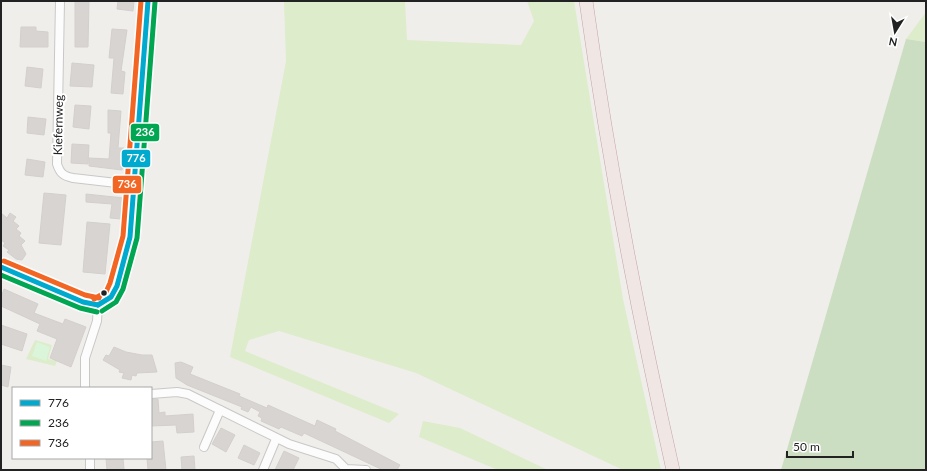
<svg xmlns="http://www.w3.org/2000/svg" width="927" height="471" font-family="Lato,sans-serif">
<rect width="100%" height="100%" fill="#f0eeeb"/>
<g fill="#ddeccb">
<path d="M284,1H405L407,40L521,45L534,21L527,1H574L623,299L661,470H623L416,373L279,331L249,340L245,351L399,414L389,423L230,357L286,61Z"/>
<path d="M926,12V42L906,39Z"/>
<path d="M35,340L52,345L48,359L57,361L55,366L26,359Z"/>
<path d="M423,421L460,428L548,470H498L419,437Z"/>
</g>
<path fill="#cbdec1" d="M906,39L926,42V470H781Z"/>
<path fill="#daf5da" d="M37,342L50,347L46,361L32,356Z"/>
<g fill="#d7d4d2" stroke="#d3d0cc">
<path d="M75,1H89L88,47H75Z"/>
<path d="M118,1H134L133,11L117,9Z"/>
<path d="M21,27H36V31L48,32V47H20Z"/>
<path d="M112,29L127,30L121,71L125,72L123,94L111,93L114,58H109Z"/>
<path d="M72,63L94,65L92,87L70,86Z"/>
<path d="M27,67L43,69L41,88L25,86Z"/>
<path d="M75,105L91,106L89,129L73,127Z"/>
<path d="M108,110L121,111L118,148H124L122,170L89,166V158L109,159L111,133H108Z"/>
<path d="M28,117L46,119L44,135L27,133Z"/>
<path d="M72,144L89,145L88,164L71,163Z"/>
<path d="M27,159L45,162L43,177L25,175Z"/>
<path d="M44,193L66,195L61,245L39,243Z"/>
<path d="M86,194L124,198L121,219L110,218L112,204L86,202Z"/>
<path d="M1,213L7,218L10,213L16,217L13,221L19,226L16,229L21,233L19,236L25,241L21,245L26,254L22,260L16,259L7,252L9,250L3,246L5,243L1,240Z"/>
<path d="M87,222L110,224L105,274L83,272Z"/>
<path d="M4,289L38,304L34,313L63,324L65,319L86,327L71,367L50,358L57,339L37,331L40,324L1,306V297Z"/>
<path d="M1,325L27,334L22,351L1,344Z"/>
<path d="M114,347L126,352L142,355H152L157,372L137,373L136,376L132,375L131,380L122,378L124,373L119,372L120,370L103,360L106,355L109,356Z"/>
<path d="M181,362L193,367L190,374L240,394L239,396L267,408L268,405L315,426L317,420L336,429L335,431L400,465L397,470H383L304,433L302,436L281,427L279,429L261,421L262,418L258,416L260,412L251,407L248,412L241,409L242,407L187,385L176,378L175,363Z"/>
<path d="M1,365L11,367L8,387L1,385Z"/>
<path d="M151,399H158L159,413L165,412V416L193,414L194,432L177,433L176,425L151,426Z"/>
<path d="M221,428L235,435L226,452L212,444Z"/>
<path d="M163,441L166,470H148L147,458H151V442Z"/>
<path d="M244,445L260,453L254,465L238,458Z"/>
<path d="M284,451L299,458L293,470H275Z"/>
<path d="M194,456L195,470H182L181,457Z"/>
<path d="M106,458H123L124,469L107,470Z"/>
</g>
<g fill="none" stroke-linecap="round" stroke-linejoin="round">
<defs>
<g id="minor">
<path d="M60,1L57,164C60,173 63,176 73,178L134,185"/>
<path d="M1,267L83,302L98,305"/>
<path d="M98,305L111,297L117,286L130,237L148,1"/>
<path d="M85,388V358L97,321L98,305"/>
<path d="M151,394L177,392L188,394L289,444L336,459L346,469L366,470"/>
<path d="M204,447L220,410"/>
<path d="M90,458V470"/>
<path d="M263,470L276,439"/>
</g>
<path id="trunk" d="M586,1C608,159 638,315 673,470"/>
</defs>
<use href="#minor" stroke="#c9c8c7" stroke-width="10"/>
<use href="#trunk" stroke="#c5a2ac" stroke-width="14"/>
<use href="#minor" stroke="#fdfcfc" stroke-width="8"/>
<use href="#trunk" stroke="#f0e6e4" stroke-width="13"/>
<defs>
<g id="bus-1">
<path d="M1,267L83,302L98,305"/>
<path d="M98,305L111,297L117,286L130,237L148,1"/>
</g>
<g id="bus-2">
<path d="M1,275L80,308L97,312"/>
<path d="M102,311L116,302L123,289L137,238L155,2"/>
</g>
<g id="bus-3">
<path d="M4,261L85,295L99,298"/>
<path d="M94,299L106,292L110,283L123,236L141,1"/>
</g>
</defs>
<use href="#bus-1" stroke="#fff" stroke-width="8"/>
<use href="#bus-2" stroke="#fff" stroke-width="8"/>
<use href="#bus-3" stroke="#fff" stroke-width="8"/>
<use href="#bus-1" stroke="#00a9ce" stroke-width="5"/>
<use href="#bus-2" stroke="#00a651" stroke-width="5"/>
<use href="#bus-3" stroke="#f26522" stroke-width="5"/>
</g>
<circle fill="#222" stroke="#fff" stroke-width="1.5" cx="104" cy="293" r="3.5"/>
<g text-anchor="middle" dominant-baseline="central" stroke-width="4" stroke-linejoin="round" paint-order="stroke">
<g font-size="12" fill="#222" stroke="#fff">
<text transform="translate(58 125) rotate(-89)">Kiefernweg</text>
</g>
</g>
<g stroke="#fff" stroke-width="1.5">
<rect x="130" y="123" width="30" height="19" rx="4" fill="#00a651"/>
<rect x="121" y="149" width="30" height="19" rx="4" fill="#00a9ce"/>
<rect x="112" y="175" width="30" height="19" rx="4" fill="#f26522"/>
</g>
<g font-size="11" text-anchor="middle" font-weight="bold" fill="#fff">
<text x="145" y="136">236</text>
<text x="136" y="162">776</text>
<text x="127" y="188">736</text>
</g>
<rect width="927" height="471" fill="none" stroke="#222222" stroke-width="4"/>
<rect x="12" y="387" width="140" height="72" fill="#ffffff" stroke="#a7a7a7"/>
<rect x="20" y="400" width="20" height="6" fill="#00a9ce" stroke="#a7a7a7"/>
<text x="48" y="407" font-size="12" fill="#222222">776</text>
<rect x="20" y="420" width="20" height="6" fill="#00a651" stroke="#a7a7a7"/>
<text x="48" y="427" font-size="12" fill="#222222">236</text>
<rect x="20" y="440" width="20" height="6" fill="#f26522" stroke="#a7a7a7"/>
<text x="48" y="447" font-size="12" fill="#222222">736</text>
<g transform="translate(895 32) rotate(191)" stroke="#ffffff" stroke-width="3" paint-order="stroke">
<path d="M0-3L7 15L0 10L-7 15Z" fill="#222222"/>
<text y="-6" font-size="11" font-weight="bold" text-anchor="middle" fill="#222222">N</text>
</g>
<path d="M787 451v6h66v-6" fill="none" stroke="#222222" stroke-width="2"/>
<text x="793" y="451" font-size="12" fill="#222222" stroke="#ffffff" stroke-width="3" paint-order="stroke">50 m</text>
</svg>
